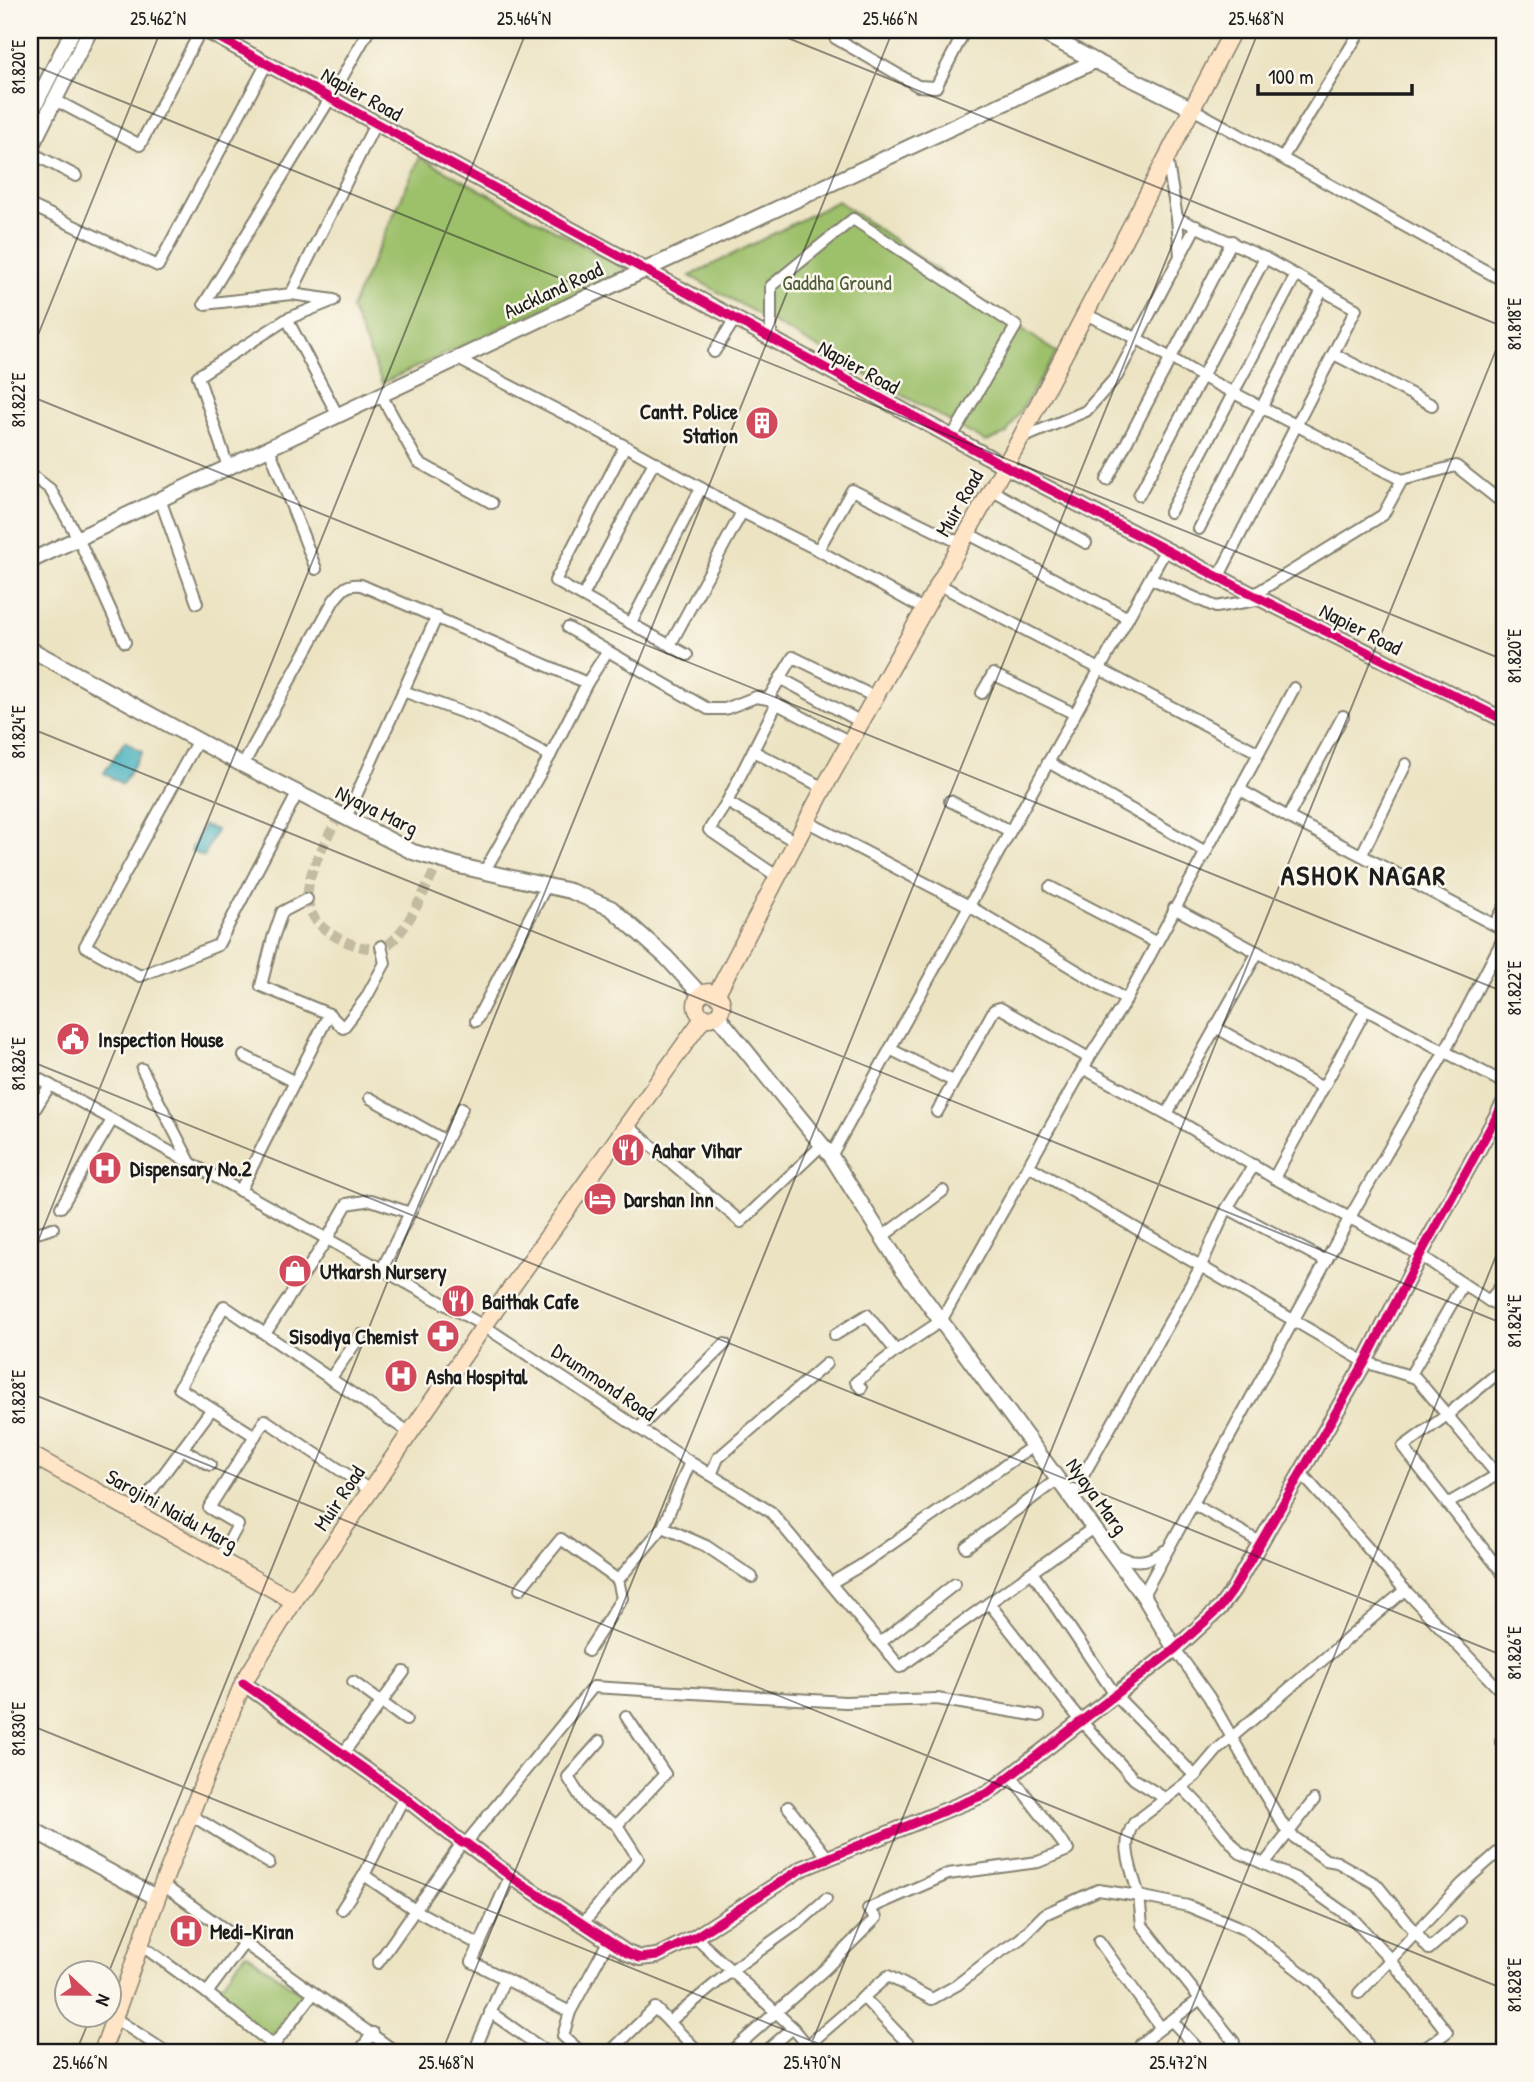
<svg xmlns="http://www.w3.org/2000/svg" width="1534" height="2082" font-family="'Patrick Hand',sans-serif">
<rect width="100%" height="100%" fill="#fbf7ec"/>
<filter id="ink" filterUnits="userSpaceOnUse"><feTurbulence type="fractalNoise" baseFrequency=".0143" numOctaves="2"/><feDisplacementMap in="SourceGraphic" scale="14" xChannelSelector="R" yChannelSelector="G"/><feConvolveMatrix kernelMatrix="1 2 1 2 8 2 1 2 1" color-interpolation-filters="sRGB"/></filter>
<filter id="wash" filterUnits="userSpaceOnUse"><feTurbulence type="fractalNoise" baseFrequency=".00686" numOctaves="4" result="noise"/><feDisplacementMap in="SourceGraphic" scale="28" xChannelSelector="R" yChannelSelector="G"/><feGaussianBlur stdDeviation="1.57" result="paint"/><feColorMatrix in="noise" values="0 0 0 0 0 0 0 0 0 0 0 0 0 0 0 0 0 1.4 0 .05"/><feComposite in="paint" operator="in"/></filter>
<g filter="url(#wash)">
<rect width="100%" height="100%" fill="#ece3c2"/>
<g fill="#9dc06a" stroke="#5c6e43" stroke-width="2">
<path d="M420,157L628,270L382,383L351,308Z"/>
<path d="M838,201L1057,353L1006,434L986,442L690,276Z"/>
<path d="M246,1953L303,1995L271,2037L214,1994Z"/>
</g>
<g fill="#40afbc" stroke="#2e666c" stroke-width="2">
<path d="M125,741L142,752L122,784L104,773Z"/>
<path d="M203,825L216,830L204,857L191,851Z"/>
</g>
</g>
<g filter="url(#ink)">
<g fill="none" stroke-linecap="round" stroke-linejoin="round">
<path stroke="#c2bba1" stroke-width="10" stroke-dasharray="10 5" stroke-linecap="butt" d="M339,815C315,864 278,914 349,943C363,948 377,952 390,943C408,930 429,881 440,860"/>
<defs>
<g id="minor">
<path d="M835,38L918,86L936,87L965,30"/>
<path d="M55,100L140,145L201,30"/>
<path d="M1191,108L1504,281"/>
<path d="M30,152L76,176"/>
<path d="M1283,157L1361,30"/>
<path d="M1167,158L1177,218L1265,258L1356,309L1219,576"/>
<path d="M30,205L158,266L267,63"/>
<path d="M1177,217L1180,256"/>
<path d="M291,294L376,122"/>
<path d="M204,304L291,294L334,300L287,319L198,376L228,467"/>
<path d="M204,304L331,97L369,30"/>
<path d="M1085,314L1138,339L1201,376L1402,480"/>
<path d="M287,319L338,416"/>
<path d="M771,339V286L853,219L1016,326L952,437"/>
<path d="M714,352L735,319"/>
<path d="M1334,354L1432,405"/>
<path d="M458,359L598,431L701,488L742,512L818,550L923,609"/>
<path d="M381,395L418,462L492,503"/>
<path d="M1020,439L1086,411L1117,376L1196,226"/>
<path d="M625,446L555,581L687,655"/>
<path d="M269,448L316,569"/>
<path d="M30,474L50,489L78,538L125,642"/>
<path d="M1107,480L1232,241"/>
<path d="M991,490L1086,543"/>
<path d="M1139,495L1265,258"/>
<path d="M160,499L197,603"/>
<path d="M1170,512L1296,275"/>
<path d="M1199,529L1322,290"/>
<path d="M967,533L1128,618"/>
<path d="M818,550L852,490L960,543"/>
<path d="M1150,578L1216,607L1262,599"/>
<path d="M938,584L1259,753"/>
<path d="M1253,595L1383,515L1402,480L1456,466L1504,504"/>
<path d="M583,596L654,462"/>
<path d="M631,623L701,488"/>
<path d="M568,628L708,709H725L756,697L768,699L850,742"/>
<path d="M670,645L742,512"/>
<path d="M780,678L861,722"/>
<path d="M403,691L478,718L550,756"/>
<path d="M982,693L993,674L1075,714"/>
<path d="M768,699L793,657L875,697"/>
<path d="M777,703L727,802L709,830L778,877"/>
<path d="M198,740L85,946L140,976L218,945L297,794"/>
<path d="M753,751L824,788"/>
<path d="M1048,762L1206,852"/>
<path d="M243,765L334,600C343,589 347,583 361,585L587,683"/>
<path d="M1239,789L1288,817L1504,930"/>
<path d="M950,801L1010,831"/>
<path d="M727,802L796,842"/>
<path d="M1288,817L1343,716"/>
<path d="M346,818L437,616"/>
<path d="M806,821L969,906L1126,1000"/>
<path d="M1362,854L1406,764"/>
<path d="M484,872L550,756L587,683L607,652"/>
<path d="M1050,887L1157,943"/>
<path d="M307,899L282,912L273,938L261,986L329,1014"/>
<path d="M1174,908L1504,1083"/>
<path d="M1495,924L1504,908"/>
<path d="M476,1021L546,886"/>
<path d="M1215,1027L1323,1088"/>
<path d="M890,1049L953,1081"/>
<path d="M244,1056L295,1082"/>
<path d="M1083,1068L1167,1114L1274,1178L1420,1255L1489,1301L1504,1307"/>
<path d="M142,1069L191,1164"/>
<path d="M30,1074L484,1326L690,1462L771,1512L900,1667L1093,1528"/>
<path d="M370,1098L446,1141"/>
<path d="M937,1112L994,1010L1000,1008L1089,1058"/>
<path d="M1167,1114L1258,952"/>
<path d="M30,1117L50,1085"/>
<path d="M626,1124L741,1222L822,1145"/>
<path d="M831,1156L1166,549"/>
<path d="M1029,1166L1365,1362L1416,1378L1504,1483"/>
<path d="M1274,1178L1365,1011"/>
<path d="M240,1191L329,1014L343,1028L366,998L385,963L381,946"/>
<path d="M61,1207L112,1120"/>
<path d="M1227,1208L1326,1261"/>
<path d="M30,1235L53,1228"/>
<path d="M882,1237L943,1191"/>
<path d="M382,1269L462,1108"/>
<path d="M1489,1301L1504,1282"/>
<path d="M265,1334L327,1239L347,1204L371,1200L410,1213"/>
<path d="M835,1335L867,1315L896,1351"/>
<path d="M1504,1368L1447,1415L1403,1447L1504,1575"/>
<path d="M1410,1376L1463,1284"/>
<path d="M330,1379L361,1335"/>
<path d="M861,1388L856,1382L896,1351L941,1321L1089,1058L1126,1000L1294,688"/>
<path d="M639,1428L725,1344"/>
<path d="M255,1436L179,1388L224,1306L410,1433"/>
<path d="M182,1449L210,1465"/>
<path d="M1302,1474L1405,1590L1218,1749L1195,1776L1134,1823C1119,1844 1133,1873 1139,1896L1188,1906L1246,1930L1314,1982L1364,2038L1371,2052"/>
<path d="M711,1475L718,1458L826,1364"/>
<path d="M1071,1497L1200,1268L1227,1208L1254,1165"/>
<path d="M1193,1504L1260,1542"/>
<path d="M1447,1504L1497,1475"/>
<path d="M134,1514L211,1410"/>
<path d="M663,1527L706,1546L752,1577"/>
<path d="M966,1547L1058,1479"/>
<path d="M1115,1554C1133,1564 1148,1563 1164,1551"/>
<path d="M219,1560L238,1525L209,1508L265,1420L370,1490"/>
<path d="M1032,1572L1116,1696L1195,1776"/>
<path d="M831,1583L860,1566L1033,1446"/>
<path d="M520,1589L561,1539L618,1580"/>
<path d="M1405,1590L1499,1689"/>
<path d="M1143,1595L1349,1219L1444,1053L1504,937"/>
<path d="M989,1603L1081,1721L1134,1779L1166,1799"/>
<path d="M880,1643L955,1584"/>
<path d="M1175,1649L1209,1697L1257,1782L1288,1833L1326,1860L1337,1862L1376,1884L1429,1949L1460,1922"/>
<path d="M588,1651L622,1598L618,1580L663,1527L690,1462"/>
<path d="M353,1682L406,1720"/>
<path d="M1501,1742L1504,1746"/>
<path d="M342,1755L404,1672"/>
<path d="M1182,1787L1207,1813L1240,1853L1295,1878L1353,1919L1390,1959L1447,2032L1420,2052"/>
<path d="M788,1807L828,1858"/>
<path d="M191,1815L269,1863"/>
<path d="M617,1825L665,1774L626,1716"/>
<path d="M466,1843L593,1687L845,1702L937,1699L1039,1716"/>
<path d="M1264,1864L1314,1800"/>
<path d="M364,1875L415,1910L480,1945"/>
<path d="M510,1876L472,1962L570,2012"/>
<path d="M163,1885L392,2049"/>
<path d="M342,1909L364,1875L404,1797"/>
<path d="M583,1923L638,1858L617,1825L586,1806L568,1777L600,1741"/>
<path d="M695,1937L793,2028L813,2052"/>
<path d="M1099,1941L1161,2028L1199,2000"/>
<path d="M141,1945L207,1993L282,2052"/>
<path d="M378,1963L462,1843"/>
<path d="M207,1993L244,1943"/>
<path d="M1359,1993L1462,1884L1504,1847"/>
<path d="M863,1997L916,2052"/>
<path d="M490,2012L547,2052"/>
<path d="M113,2017L166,2052"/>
<path d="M1171,2020L1201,2052"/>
<path d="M669,2022L732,1970L801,1921L826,1899"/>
<path d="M273,2046L314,1993"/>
<path d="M807,2046L888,1976L932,1999L957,1985L994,1956L1020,1939L1045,1914L1098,1890L1139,1896L1142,1925L1234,2042L1225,2052"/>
<path d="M475,2050L504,1980"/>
<path d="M359,2052L373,2033"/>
<path d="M581,2052L563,2036L570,2012L609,1940"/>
<path d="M610,2052L655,2008L699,2052"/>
<path d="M731,2052L825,1969L876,1918L868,1909L948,1874L1038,1862L1068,1850L1011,1776"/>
<path d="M765,2052L793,2028"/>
<path d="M1137,2052L1141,2044L1161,2028"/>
</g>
<g id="tertiary">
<path d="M205,30L1005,466L1253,595L1504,720"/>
<path d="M1037,30L1095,61L1191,108"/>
<path d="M30,115L73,30"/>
<path d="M30,149L90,30"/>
<path d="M30,561L645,270L1095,61"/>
<path d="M30,649L243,765L413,852L464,867L570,891L611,908L666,957L701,995"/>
<path d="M717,1015L831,1156L902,1268L1143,1595L1175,1649"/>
<path d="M243,1683L404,1797L462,1843H466L510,1876L627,1953L640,1958L657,1956L695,1937L801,1869L988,1793L1175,1649L1220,1608L1233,1590L1365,1362L1420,1255L1504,1103"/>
<path d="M30,1828L157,1898"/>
</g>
<g id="secondary">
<circle cx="709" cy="1005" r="13"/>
<path d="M716,995L824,788L1020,439L1233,30"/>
<path d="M30,1454L294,1601"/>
<path d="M102,2052L157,1898L243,1683L294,1601L484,1326L704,1017"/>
</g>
</defs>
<use href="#minor" stroke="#84806f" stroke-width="14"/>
<use href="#tertiary" stroke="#84806f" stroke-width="18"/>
<use href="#secondary" stroke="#84806f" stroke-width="19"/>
<use href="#minor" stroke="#fff" stroke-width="10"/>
<use href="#tertiary" stroke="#fff" stroke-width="14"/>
<use href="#secondary" stroke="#ffe4c6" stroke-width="16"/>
<defs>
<g id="cycleway">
<path d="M205,30L1005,466L1253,595L1504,720"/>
<path d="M243,1683L404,1797L462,1843H466L510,1876L627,1953L640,1958L657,1956L695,1937L801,1869L988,1793L1175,1649L1220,1608L1233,1590L1365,1362L1420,1255L1504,1103"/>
</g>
</defs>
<use href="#cycleway" stroke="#fbf7ec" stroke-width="13"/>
<use href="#cycleway" stroke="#d6006c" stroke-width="9"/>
</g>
</g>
<path fill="none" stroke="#1c1c1c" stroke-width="2" stroke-opacity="0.45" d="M768,30L1504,327M30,64L1504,660M30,355L161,30M30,396L1504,992M30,728L1504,1324M30,1061L1504,1656M30,1261L527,30M30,1393L1504,1989M30,1725L839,2052M108,1974L893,30M76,2052L91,2016M442,2052L1259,30M808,2052L1504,330M1174,2052L1504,1236"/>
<defs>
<symbol id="building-disc" viewBox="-11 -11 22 22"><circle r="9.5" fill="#d1495b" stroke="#fbf7ec"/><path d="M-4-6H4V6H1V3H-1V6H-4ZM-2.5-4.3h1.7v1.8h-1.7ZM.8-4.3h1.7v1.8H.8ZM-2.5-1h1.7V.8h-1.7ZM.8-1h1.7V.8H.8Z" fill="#fff"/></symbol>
<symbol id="civic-disc" viewBox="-11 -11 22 22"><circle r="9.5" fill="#d1495b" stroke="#fbf7ec"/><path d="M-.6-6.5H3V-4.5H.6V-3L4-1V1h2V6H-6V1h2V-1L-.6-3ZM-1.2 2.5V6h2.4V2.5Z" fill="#fff"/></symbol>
<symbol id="restaurant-disc" viewBox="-11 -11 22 22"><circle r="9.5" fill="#d1495b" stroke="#fbf7ec"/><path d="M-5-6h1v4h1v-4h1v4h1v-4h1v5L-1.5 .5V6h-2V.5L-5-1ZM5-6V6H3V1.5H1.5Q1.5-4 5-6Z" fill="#fff"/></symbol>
<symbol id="hospital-disc" viewBox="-11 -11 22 22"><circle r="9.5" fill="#d1495b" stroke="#fbf7ec"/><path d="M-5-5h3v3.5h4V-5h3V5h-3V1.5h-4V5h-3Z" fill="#fff"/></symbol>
<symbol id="hotel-disc" viewBox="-11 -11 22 22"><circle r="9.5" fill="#d1495b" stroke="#fbf7ec"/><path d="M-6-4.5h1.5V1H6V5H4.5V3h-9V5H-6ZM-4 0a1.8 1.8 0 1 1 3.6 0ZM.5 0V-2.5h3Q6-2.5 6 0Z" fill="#fff"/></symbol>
<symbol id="shop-disc" viewBox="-11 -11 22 22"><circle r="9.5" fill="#d1495b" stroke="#fbf7ec"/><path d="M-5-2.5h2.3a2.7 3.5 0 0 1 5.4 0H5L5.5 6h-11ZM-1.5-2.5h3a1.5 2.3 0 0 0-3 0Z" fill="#fff"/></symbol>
<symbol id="pharmacy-disc" viewBox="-11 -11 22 22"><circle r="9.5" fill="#d1495b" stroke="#fbf7ec"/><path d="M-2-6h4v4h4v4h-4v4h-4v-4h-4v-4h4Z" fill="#fff"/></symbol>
</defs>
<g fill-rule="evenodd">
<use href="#building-disc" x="743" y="404" width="38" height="38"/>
<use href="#civic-disc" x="54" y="1020" width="38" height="38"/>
<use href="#restaurant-disc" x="609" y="1131" width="38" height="38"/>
<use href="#hospital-disc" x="86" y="1149" width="38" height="38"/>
<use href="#hotel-disc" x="581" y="1180" width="38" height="38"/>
<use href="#shop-disc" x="276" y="1252" width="38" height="38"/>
<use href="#restaurant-disc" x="439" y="1282" width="38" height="38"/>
<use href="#pharmacy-disc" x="424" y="1317" width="38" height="38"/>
<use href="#hospital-disc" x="382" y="1357" width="38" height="38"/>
<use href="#hospital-disc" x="167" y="1912" width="38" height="38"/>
</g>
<g text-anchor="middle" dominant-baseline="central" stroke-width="5" stroke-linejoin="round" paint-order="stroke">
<g font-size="21" fill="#1c1c1c" stroke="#fbf7ec">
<text transform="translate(362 94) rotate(29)">Napier Road</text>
<text transform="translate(553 290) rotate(-25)">Auckland Road</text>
<text transform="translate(859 367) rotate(29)">Napier Road</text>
<text transform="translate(959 503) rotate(-60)">Muir Road</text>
<text transform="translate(1361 629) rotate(27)">Napier Road</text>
<text transform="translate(377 810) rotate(26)">Nyaya Marg</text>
<text transform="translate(604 1382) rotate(34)">Drummond Road</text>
<text transform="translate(1097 1496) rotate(54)">Nyaya Marg</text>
<text transform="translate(339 1498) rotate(-56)">Muir Road</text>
<text transform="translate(172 1510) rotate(29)">Sarojini Naidu Marg</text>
</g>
<g font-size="21" fill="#505e3b" stroke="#fbf7ec">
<text x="837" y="282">Gaddha Ground</text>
</g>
<g font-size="21" font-weight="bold" fill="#1c1c1c" stroke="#fbf7ec" text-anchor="start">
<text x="738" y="411" text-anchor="end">Cantt. Police<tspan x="738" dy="24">Station</tspan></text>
<text x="98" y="1039">Inspection House</text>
<text x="652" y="1150">Aahar Vihar</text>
<text x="130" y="1168">Dispensary No.2</text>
<text x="624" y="1199">Darshan Inn</text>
<text x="320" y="1271">Utkarsh Nursery</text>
<text x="482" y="1301">Baithak Cafe</text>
<text x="418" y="1336" text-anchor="end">Sisodiya Chemist</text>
<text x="426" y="1376">Asha Hospital</text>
<text x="210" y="1931">Medi-Kiran</text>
</g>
<g font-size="28" font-weight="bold" letter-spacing="2" fill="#1c1c1c" stroke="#fbf7ec">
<text x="1364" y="875">ASHOK NAGAR</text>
</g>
</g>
<rect width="1534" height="2082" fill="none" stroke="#fbf7ec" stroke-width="77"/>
<g transform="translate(88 1994) rotate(112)"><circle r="33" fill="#fbf7ec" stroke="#a29f99" stroke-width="2"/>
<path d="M0-5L12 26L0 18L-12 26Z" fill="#d1495b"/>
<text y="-10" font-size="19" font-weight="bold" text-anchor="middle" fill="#1c1c1c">N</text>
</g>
<path d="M1258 84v10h154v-10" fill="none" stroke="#1c1c1c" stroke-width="3.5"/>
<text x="1268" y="84" font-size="21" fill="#1c1c1c" stroke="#fbf7ec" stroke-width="5" paint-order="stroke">100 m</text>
<rect x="38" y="38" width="1458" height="2006" fill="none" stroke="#1c1c1c" stroke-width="2.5"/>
<g font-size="18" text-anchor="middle" fill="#1c1c1c">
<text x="158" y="25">25.462°N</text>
<text x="524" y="25">25.464°N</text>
<text x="890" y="25">25.466°N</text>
<text x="1256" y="25">25.468°N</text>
<text transform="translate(19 67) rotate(-90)" y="6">81.820°E</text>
<text transform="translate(1515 324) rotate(-90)" y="6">81.818°E</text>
<text transform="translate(19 400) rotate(-90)" y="6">81.822°E</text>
<text transform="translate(1515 656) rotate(-90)" y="6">81.820°E</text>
<text transform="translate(19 732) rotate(-90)" y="6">81.824°E</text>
<text transform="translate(1515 988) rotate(-90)" y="6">81.822°E</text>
<text transform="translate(19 1064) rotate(-90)" y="6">81.826°E</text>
<text transform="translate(1515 1321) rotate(-90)" y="6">81.824°E</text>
<text transform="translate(19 1397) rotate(-90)" y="6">81.828°E</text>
<text transform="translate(1515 1653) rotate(-90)" y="6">81.826°E</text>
<text transform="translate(19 1729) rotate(-90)" y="6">81.830°E</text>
<text transform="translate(1515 1985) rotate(-90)" y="6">81.828°E</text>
<text x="80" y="2069">25.466°N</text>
<text x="446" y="2069">25.468°N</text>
<text x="812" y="2069">25.470°N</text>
<text x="1178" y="2069">25.472°N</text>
</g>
</svg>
